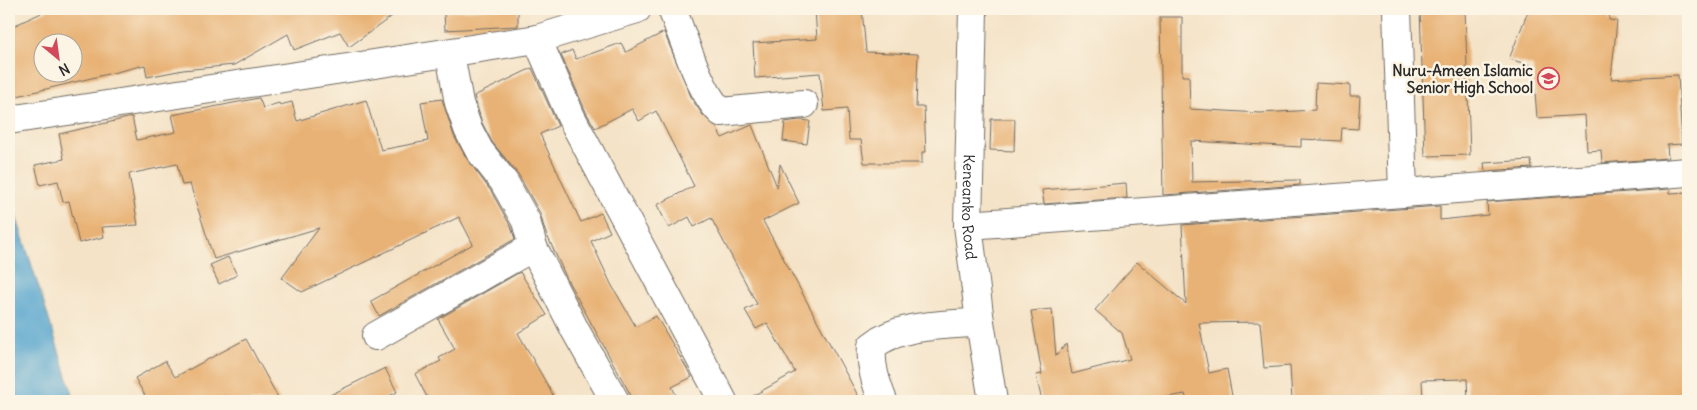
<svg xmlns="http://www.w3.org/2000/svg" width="1697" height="410" font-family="Delius,sans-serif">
<rect width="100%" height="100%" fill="#fcf5e5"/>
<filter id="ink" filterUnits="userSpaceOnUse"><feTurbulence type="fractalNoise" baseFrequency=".02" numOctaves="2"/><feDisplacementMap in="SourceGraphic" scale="10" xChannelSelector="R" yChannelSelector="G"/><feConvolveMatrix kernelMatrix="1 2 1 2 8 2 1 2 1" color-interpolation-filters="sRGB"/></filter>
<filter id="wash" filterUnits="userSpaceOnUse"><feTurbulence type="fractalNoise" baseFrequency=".0096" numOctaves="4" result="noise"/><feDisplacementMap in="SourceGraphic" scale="20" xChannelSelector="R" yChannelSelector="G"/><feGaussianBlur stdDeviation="1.12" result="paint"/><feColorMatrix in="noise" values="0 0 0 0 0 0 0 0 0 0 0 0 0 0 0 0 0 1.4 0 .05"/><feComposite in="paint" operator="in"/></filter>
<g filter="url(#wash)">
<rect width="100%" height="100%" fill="#f4e3c7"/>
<path fill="#54a4ce" stroke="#40687c" d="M9,194L75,401H13L9,389Z"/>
<g id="blocks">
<g fill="#e8b276" fill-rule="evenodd">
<path d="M50,9H402L349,47L340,32L294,50L288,34L234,65L183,70L147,77L145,65L9,98V28ZM42,42H72V72H42Z"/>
<path d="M490,9H518V26L445,30L444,12Z"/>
<path d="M815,9H862L866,52L918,54L916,107H924L926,152H922V163H864L861,140H849L847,109L824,111L820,73L755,78L753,43L817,39Z"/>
<path d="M1420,9H1465L1470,155L1425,156Z"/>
<path d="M1529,9H1610L1609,20L1617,21L1611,79L1678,75L1682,144L1667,145L1668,158L1602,163L1601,150L1587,151L1585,115L1537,118L1533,66L1509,59Z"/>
<path d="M1160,17H1182V76H1189L1190,109L1260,113L1315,110L1316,83L1350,85V96H1360L1358,129L1342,128L1341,141L1301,139V147L1191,141L1192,182L1300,180V185L1163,195Z"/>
<path d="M664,32L692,99L702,114L716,127L722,138L752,125L777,187L780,164L799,203L763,221L861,401H744L795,372L767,323L756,329L745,310L757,304L711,218L694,227L689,217L669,228L657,205L694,186L656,111L639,121L632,109L595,128L586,112L561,55L572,50L576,59L621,43L626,52Z"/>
<path d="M532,68L558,126L540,134L563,184L581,222L601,213L610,232L591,241L611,284L636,327L656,316L692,377L672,387L679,401H634L568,281L545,231L540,213L518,174L492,142L482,123L474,96Z"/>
<path d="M259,98L263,108L279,103L280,105L292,102L297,121L366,100L381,150L428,141L421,102L442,99L454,136L467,159L491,191L511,227L515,239L379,316L371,301L473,244L459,217L302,292L282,278L319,228L214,259L190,184L182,185L177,164L129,174L138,225L102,227L104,237L79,243L69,201L63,202L58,181L40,185L35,165L64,159L59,134L132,117L137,140L176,132L172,115Z"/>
<path d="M991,119H1015L1014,151L990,150Z"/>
<path d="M799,120L810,121L807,144L783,141L785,122Z"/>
<path d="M1531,160L1532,168L1485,171L1484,163Z"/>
<path d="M1126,183L1127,198L1044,204L1042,190Z"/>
<path d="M1670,189V193L1688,192V401H1468L1467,379L1422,380L1423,401H1292L1290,366L1264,368L1260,322L1199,323L1209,373L1227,369L1233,401H1187L1185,394L1146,401H1042L1036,375L1042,374L1031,311L1052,309L1056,356L1066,344L1072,374L1130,359L1122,333L1095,310L1137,262L1186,304L1182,225L1440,206V220L1488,215L1487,202Z"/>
<path d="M228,257L237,275L219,284L210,265Z"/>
<path d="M520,272L547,315L518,333L553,395L542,401H429L415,374L441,361L439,358L455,349L438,319Z"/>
<path d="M246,339L280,401H148L135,378L165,361L175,377Z"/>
<path d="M385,368L397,392L380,401H318Z"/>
</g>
</g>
</g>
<g filter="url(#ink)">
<use href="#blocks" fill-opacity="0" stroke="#716b62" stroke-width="1"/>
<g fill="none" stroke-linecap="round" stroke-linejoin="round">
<defs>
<g id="street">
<path d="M672,9C683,36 700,93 721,112L804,104"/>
<path d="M1397,9L1403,193"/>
<path d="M537,39L571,117L723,401"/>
<path d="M450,54L459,103L468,129L479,150L504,182L526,221L533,247L575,330L615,401"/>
<path d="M9,120L537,39L637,9"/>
<path d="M968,225L1688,172"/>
<path d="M376,336L533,247"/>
<path d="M883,401C876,383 870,366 872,346C901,323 944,326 980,322"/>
</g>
<g id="secondary">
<path id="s1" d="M973,9L968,225L980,322L993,401"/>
</g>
</defs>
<use href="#street" stroke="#716b62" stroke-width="30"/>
<use href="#secondary" stroke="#716b62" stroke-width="30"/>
<use href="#street" stroke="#fff" stroke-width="28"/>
<use href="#secondary" stroke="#fff" stroke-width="28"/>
</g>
</g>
<defs>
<symbol id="school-ring" viewBox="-11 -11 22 22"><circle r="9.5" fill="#fcf5e5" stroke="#d1495b" stroke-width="1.5"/><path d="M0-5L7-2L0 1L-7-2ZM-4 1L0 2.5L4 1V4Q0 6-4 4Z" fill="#d1495b"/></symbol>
</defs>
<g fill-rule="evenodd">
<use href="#school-ring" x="1536" y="66" width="25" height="25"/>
</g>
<g text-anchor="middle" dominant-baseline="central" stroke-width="5" stroke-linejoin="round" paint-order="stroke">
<g font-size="15" font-weight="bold" fill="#2b2b2b" stroke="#fcf5e5" text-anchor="end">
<text x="1533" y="70">Nuru-Ameen Islamic<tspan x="1533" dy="17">Senior High School</tspan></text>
</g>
<g font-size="15" fill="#2b2b2b" stroke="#fcf5e5">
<text stroke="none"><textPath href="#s1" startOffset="198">Keneanko Road</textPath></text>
</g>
</g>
<rect width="1697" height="410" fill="none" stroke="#fcf5e5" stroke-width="30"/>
<g transform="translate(58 58) rotate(151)"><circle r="24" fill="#fcf5e5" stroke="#a8a49b"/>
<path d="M0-4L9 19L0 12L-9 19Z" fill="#d1495b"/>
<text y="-8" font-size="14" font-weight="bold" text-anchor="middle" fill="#2b2b2b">N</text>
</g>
</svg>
